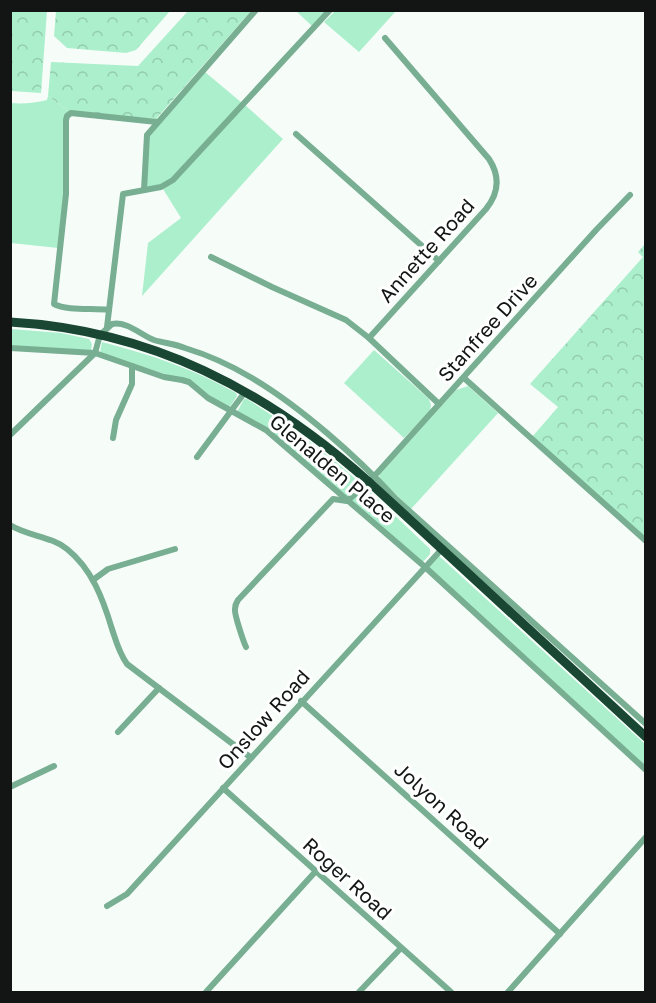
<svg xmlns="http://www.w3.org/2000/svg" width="656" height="1003" font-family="'Golos Text',sans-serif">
<defs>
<pattern id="forest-crowns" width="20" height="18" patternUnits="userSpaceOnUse" patternTransform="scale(1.5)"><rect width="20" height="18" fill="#acefcc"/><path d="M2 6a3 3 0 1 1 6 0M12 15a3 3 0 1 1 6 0" fill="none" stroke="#93ccae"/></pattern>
</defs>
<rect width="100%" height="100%" fill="#f6fdf9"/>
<g fill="#acefcc">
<path d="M296,11H328L313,27Z"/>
<path d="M335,11V10L396,11L359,52L324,22Z"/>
<path d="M205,72L242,103L172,179L161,186L146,188L149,136Z"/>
<path d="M48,96L70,112L65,115L64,194L58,248L11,243L10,103C23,104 35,103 47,100Z"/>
<path d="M245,105L283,139L142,296L148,243L181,218L163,189Z"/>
<path d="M11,329L61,333L89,339L92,344L91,350L11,346Z"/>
<path d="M102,342C149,354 194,369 236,393L237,396L229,408L174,377L100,353Z"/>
<path d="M374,350L429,399L431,405L430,411L404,438L344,383Z"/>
<path d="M468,386L498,413L411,509L379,478L380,474L456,390Z"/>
<path d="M244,399H247C287,425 325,451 360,483C358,491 352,495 345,497L267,430L237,412Z"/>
<path d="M364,489L368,490L430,549V554L422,563L350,501Z"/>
<path d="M438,555L645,744V769L426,567Z"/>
</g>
<g fill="url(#forest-crowns)">
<path d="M10,11H47L41,93L11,91Z"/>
<path d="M56,11V10L170,11L136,50L126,53L67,48L54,36Z"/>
<path d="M188,11H251L156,119L70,112L48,96L51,62L138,66Z"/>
<path d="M645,244V539L532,437L558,407L530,384L643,257L638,252Z"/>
</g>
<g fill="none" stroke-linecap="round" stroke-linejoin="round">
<g stroke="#78ae92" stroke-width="6">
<path d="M296,134L439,261"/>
<path d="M144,190L147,135L256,10"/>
<path d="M211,257L272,287L346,320L369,338L439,404"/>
<path d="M109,310C93,308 67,311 54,304L66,194V120L67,116L71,113L157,122"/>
<path d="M107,327L123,194L161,187L173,180L330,10"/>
<path d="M369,338L486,209C499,193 500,176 489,159L385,38"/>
<path d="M10,348L95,353L164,377L182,380L189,382L208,398L266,430L425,567L646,770"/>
<path d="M464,378L646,541"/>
<path d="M10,435L95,353L100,335L112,324C127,321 141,335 154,340C164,343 175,344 185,348C208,355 232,366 252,378C301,407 357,457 396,499L646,724"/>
<path d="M113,438L116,420L132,384V366"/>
<path d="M197,457L245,392"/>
<path d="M10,525C27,536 51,536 67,549C92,569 103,599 112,629C116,641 119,653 127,664L250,757"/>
<path d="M93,580L108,569L175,549"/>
<path d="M246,647C244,643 234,614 235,609C235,606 236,603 238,600L333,499L347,501L369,482L597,229L630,195"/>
<path d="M301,701L560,934"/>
<path d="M118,732L159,688"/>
<path d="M10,787L54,766"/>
<path d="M223,788L451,992"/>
<path d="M107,906L127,894L441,550"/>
<path d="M206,992L316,871"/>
<path d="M359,992L401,948"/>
<path d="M508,992L646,837"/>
</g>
<path stroke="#194733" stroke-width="9" d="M10,322C152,330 265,390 369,482L646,737"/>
</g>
<g text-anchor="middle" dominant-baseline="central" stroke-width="6" stroke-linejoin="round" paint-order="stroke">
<g font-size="20" fill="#121513" stroke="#fff">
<text transform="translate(426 250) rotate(-48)">Annette Road</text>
<text transform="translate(487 327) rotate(-48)">Stanfree Drive</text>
<text transform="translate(333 468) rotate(40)">Glenalden Place</text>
<text transform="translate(263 719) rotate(-48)">Onslow Road</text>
<text transform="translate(442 805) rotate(42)">Jolyon Road</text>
<text transform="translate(348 878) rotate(42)">Roger Road</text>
</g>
</g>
<rect width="656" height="1003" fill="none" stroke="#121513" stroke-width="24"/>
</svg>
